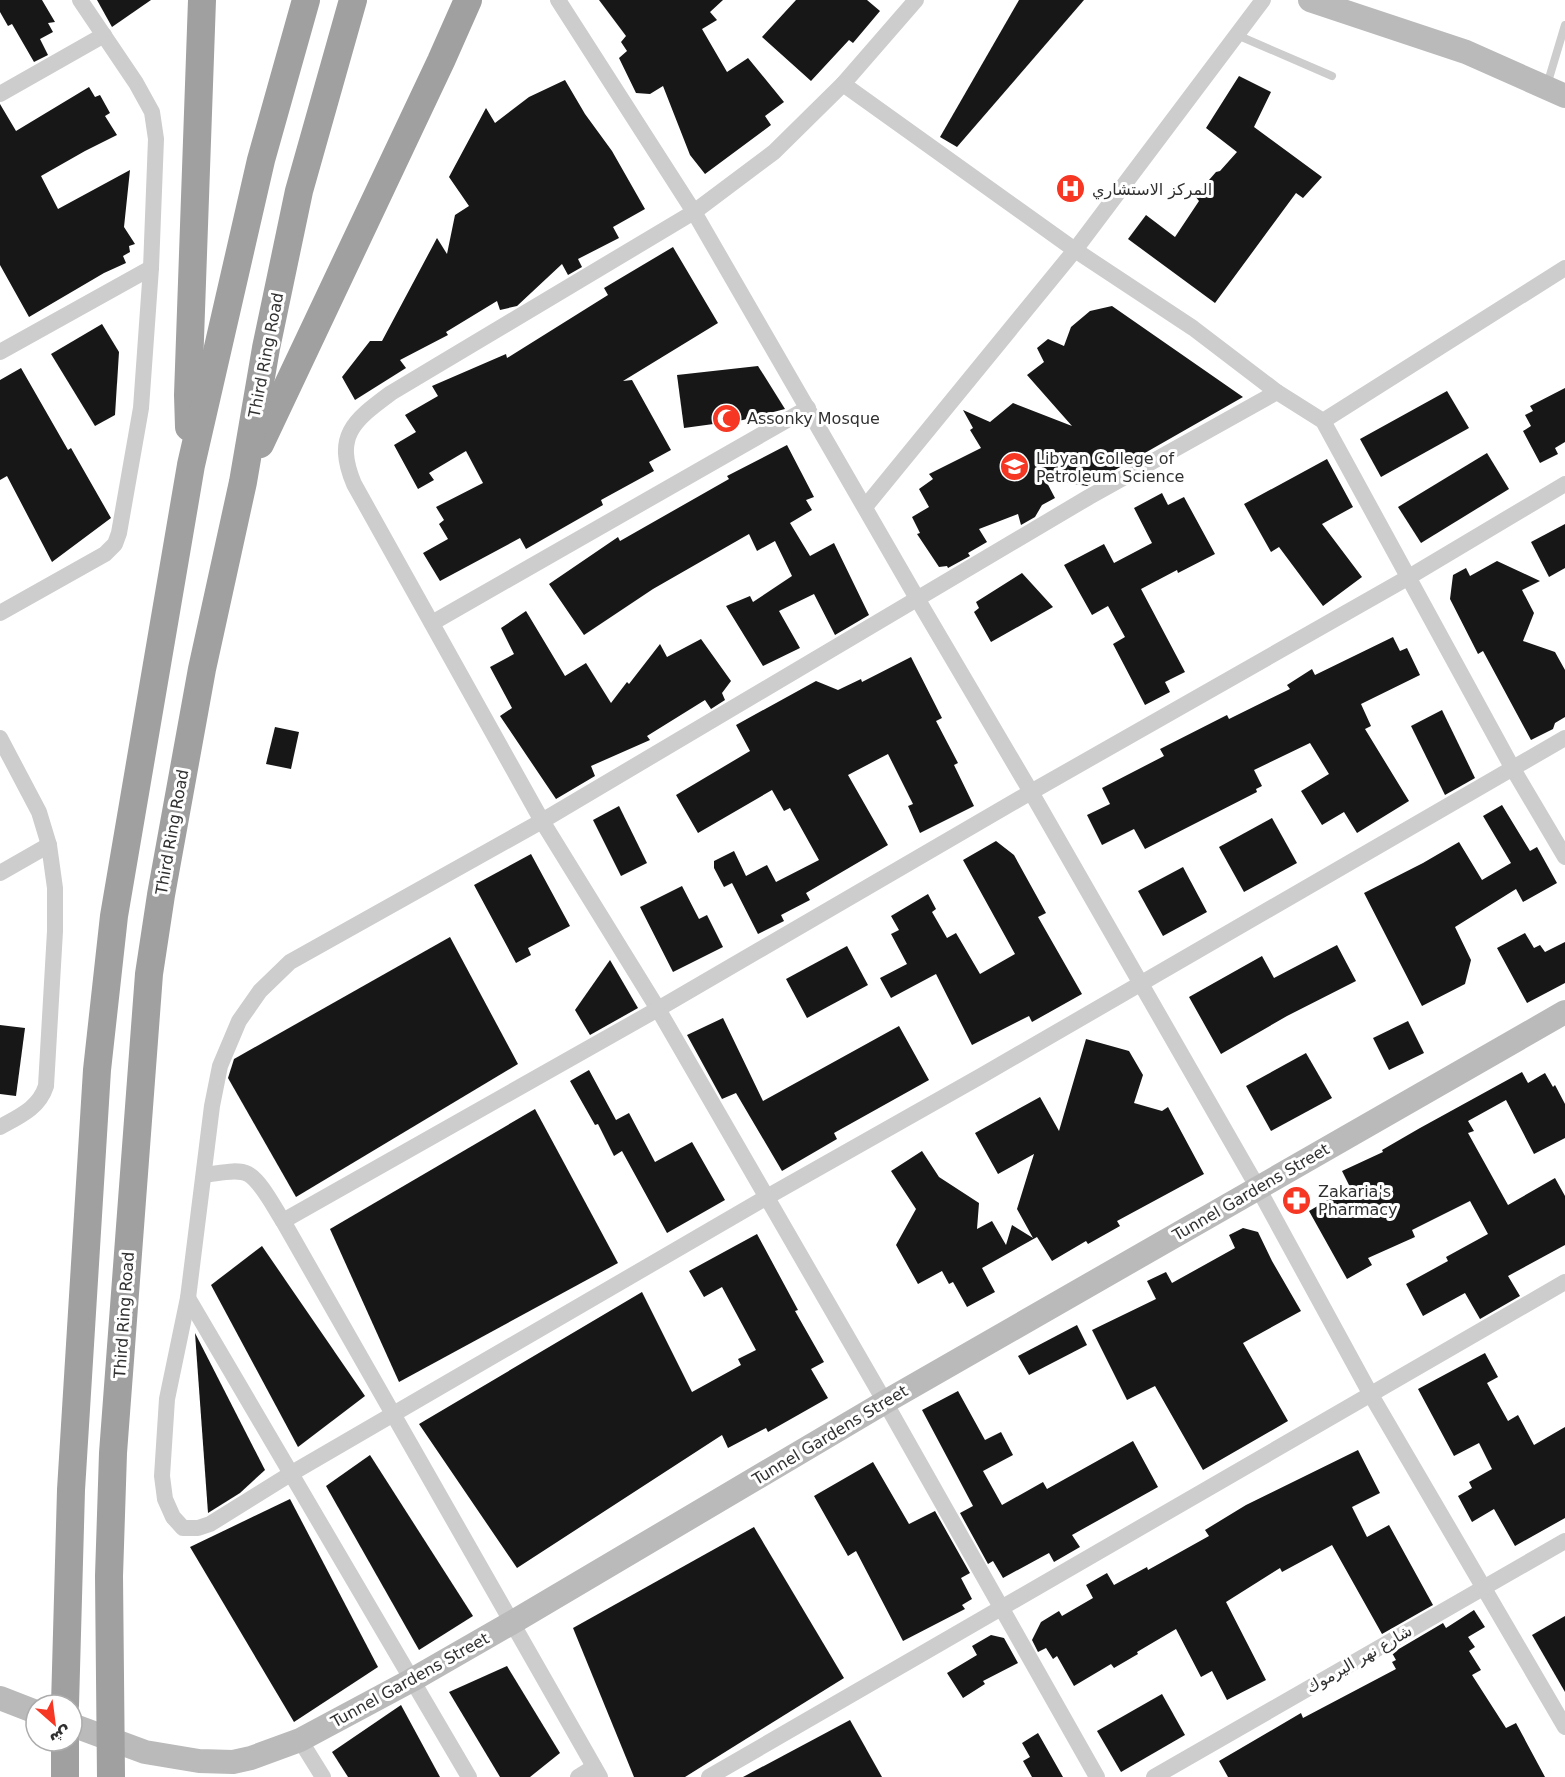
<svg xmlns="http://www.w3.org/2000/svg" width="1565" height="1777" font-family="'DejaVu Sans','Noto Naskh Arabic',sans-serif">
<rect width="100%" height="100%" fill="#fff"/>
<g fill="#171717">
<path d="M0,0H42L55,22L48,23L53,32L40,39L48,55L34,62L12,24L8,26L0,12Z"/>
<path d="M97,0H151L112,27Z"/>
<path d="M599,0H723L710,12L717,20L702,29L727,72L748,58L784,102L765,116L771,125L705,174L690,155L663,86L650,94L636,93L619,58L627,51L621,42L626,36Z"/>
<path d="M796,0H867L880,11L853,43L849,40L811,81L762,37Z"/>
<path d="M1019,0H1084L957,147L940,137Z"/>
<path d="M1239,76L1271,92L1254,127L1322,177L1303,198L1296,193L1215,303L1128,239L1146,215L1175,237L1199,201L1195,196L1216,172L1220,171L1237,152L1206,128Z"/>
<path d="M565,80L585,114L612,151L645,209L613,227L619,238L578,259L582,267L568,275L562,264L517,306L500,310L497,301L446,332L448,335L400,360L406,368L355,400L342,377L370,341H382L437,238L447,254L455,215L469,206L449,177L486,108L495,123L529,97Z"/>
<path d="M89,87L95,97L100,95L110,113L105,116L117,135L85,151L41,176L58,209L130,170L124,227L135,244L129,246L130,252L123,256L126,263L104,273L29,317L0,265V104L16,131Z"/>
<path d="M673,247L718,323L623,381L632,380L671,450L649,462L654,471L601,500L603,505L526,549L520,538L440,581L423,553L448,539L439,524L444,520L436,507L483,483L466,451L429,473L434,480L418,489L394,445L416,432L405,415L438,396L432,386L506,354L507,358L608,295L604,288Z"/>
<path d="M1112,306L1243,397L1087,486L1045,479L1055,498L1042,505L1035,517L1021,525L1018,514L979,529L987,542L968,553L970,556L948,568L947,566L939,567L917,534L920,533L912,517L929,507L919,489L933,479L929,474L981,448L970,430L973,428L963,410L990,422L1013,403L1072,426L1027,375L1044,362L1037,348L1048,339L1064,346L1071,327L1090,311Z"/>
<path d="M102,324L119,352L115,415L95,426L51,354Z"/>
<path d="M758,366L785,409L743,420L684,428L677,375Z"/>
<path d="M21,368L68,450L71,448L111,518L52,562L7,476L0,480V380Z"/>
<path d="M1565,388V442L1555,448L1558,454L1540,463L1523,431L1531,426L1525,415L1533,411L1530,406Z"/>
<path d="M1447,391L1469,428L1381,477L1360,439Z"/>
<path d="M787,445L814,497L806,500L812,510L790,523L810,556L834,543L869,615L835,635L814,594L779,611L800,648L763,666L726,606L750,596L753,602L792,576L775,541L757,551L749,534L653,589L584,635L549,584L618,537L620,541L729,479L727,476Z"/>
<path d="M1487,453L1509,489L1421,543L1398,507Z"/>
<path d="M1327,459L1353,507L1322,524L1362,577L1323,606L1279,547L1271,552L1244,504Z"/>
<path d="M1162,493L1168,505L1184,497L1215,554L1178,573L1177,570L1141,589L1185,672L1165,682L1170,692L1145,705L1113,644L1125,637L1108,606L1092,615L1064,565L1104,544L1114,563L1152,543L1134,508Z"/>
<path d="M1565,524V568L1549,577L1531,542Z"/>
<path d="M1497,561L1540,581L1522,590L1534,613L1523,641L1555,652L1565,670V717L1555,723L1553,729L1531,740L1483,651L1478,654L1450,599L1453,575L1466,568L1470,576Z"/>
<path d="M1022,573L1053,607L991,642L974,612L979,608L976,602Z"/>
<path d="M526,611L565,676L586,663L611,703L627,682L629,684L660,644L667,657L701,639L731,681L722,693L725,700L711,709L705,700L647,736L650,740L591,766L595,776L556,799L500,716L512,708L490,667L514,654L501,628Z"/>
<path d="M1393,637L1400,651L1407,648L1420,675L1361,704L1371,726L1365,729L1409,801L1357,833L1344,812L1322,825L1301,791L1329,774L1310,743L1254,770L1262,786L1256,789L1257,792L1145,849L1134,829L1102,845L1087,815L1110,804L1102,788L1164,756L1160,749L1227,715L1229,719L1290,689L1287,685L1312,669L1315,675Z"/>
<path d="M911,657L942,718L936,721L958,763L954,765L974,806L920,833L908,806L913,804L888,754L848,775L888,845L806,893L810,900L781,915L784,921L758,934L732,883L724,887L714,868V861L734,851L746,876L767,865L776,882L819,860L790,808L784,811L772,790L698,833L676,795L750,751L736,725L816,681L838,690L861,679L862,682Z"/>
<path d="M1442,710L1475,778L1445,795L1411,726Z"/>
<path d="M275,727L299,732L291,769L266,764Z"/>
<path d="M1502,805L1530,851L1537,847L1557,883L1523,902L1516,889L1455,927L1471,960L1465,984L1422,1006L1364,893L1423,863L1459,842L1482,880L1511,863L1483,816Z"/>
<path d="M619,806L647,863L621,876L593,820Z"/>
<path d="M1272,818L1297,863L1244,892L1219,847Z"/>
<path d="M996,841L1014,855L1046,913L1038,917L1082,994L1032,1022L1029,1016L972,1045L936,974L891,998L880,978L907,964L891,934L899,930L891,916L928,894L936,909L932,912L947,938L956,933L980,974L1015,954L963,860Z"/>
<path d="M531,854L570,926L528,948L531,955L516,963L474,885Z"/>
<path d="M1183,867L1207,912L1163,936L1138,891Z"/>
<path d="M682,886L699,919L707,915L723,947L673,972L640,907Z"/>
<path d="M1525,933L1534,948L1540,945L1545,952L1565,942V983L1527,1003L1497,948Z"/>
<path d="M450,937L518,1064L296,1197L228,1078L234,1059Z"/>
<path d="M1337,945L1356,981L1287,1016L1221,1054L1189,997L1262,956L1274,978Z"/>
<path d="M847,946L868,985L807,1018L786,979Z"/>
<path d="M610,960L638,1008L590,1035L575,1010Z"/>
<path d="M723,1018L763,1101L899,1026L929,1080L834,1133L837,1139L782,1171L736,1093L722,1099L687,1035Z"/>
<path d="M1408,1021L1424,1053L1389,1070L1373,1038Z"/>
<path d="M0,1025L25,1028L16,1096L0,1094Z"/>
<path d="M1086,1039L1129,1051L1143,1075L1134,1103L1162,1111L1168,1107L1204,1174L1117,1221L1120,1226L1088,1244L1086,1241L1052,1261L1037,1237L982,1268L995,1292L967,1307L953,1282L949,1284L942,1271L918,1284L896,1245L916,1209L891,1171L922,1151L939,1177L979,1203L977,1229L992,1221L1006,1245L1012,1225L1033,1238L1017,1209L1034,1154L998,1174L975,1133L1040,1097L1059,1131Z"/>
<path d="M1306,1053L1332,1098L1271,1131L1246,1086Z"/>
<path d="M589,1070L616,1120L629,1113L655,1162L692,1142L725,1200L667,1233L622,1151L614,1156L598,1124L595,1125L570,1081Z"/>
<path d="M1522,1072L1528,1083L1545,1073L1553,1087L1555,1085L1565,1104V1138L1534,1154L1506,1100L1468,1121L1474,1131L1468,1133L1508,1205L1555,1178L1565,1196V1245L1508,1276L1520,1296L1480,1319L1465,1293L1423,1316L1406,1284L1448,1261L1446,1257L1488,1234L1470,1201L1412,1230L1415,1237L1368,1258L1372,1265L1347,1279L1309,1211L1350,1187L1342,1171L1383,1152L1382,1150L1420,1128Z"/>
<path d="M535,1109L618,1263L399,1382L330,1229Z"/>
<path d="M1243,1228L1258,1232L1272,1261L1301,1311L1243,1343L1288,1421L1203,1470L1155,1386L1127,1400L1092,1330L1156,1299L1147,1281L1166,1272L1172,1283L1235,1248L1229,1235Z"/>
<path d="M757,1234L798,1310L795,1311L824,1362L811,1369L828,1398L768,1432L766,1428L728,1448L722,1435L517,1568L419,1424L642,1292L692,1392L741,1365L738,1359L756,1350L722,1287L704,1297L689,1271Z"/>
<path d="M262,1246L365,1396L298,1447L211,1285Z"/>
<path d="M1077,1325L1087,1345L1029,1375L1018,1356Z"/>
<path d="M195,1333L265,1470L240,1493L208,1513Z"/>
<path d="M1485,1353L1498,1377L1487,1383L1508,1421L1518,1415L1534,1445L1565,1427V1518L1515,1546L1494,1509L1472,1522L1458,1496L1472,1488L1469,1482L1492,1469L1479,1443L1454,1456L1418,1389Z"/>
<path d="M958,1391L985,1440L1001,1432L1013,1455L983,1471L1002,1505L1043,1482L1047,1489L1133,1441L1158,1487L1072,1535L1080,1547L1054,1562L1049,1553L1003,1578L993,1561L988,1564L960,1513L973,1506L922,1410Z"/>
<path d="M1358,1450L1380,1493L1352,1507L1367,1537L1389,1525L1433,1605L1382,1634L1332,1545L1282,1572L1280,1568L1226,1602L1266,1680L1227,1700L1212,1671L1201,1677L1176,1629L1137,1652L1138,1654L1114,1668L1111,1664L1074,1686L1057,1656L1053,1659L1046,1648L1038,1652L1032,1640L1041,1622L1059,1611L1062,1616L1093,1598L1086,1585L1107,1573L1114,1585L1147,1567L1148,1570L1209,1536L1205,1530L1246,1505Z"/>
<path d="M370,1455L473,1616L419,1650L326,1486Z"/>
<path d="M873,1462L909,1524L935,1511L970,1573L961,1578L972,1599L962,1605L965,1609L903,1641L856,1551L848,1556L814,1496Z"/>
<path d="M290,1499L378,1667L294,1722L190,1547Z"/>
<path d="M754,1527L844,1678L685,1777H634L573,1628Z"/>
<path d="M1474,1610L1485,1627L1468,1637L1475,1647L1469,1651L1481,1670L1472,1675L1506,1728L1516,1723L1545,1777H1228L1219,1761L1301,1713L1303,1718L1396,1669L1392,1662L1396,1660L1392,1653L1443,1623L1446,1628Z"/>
<path d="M1565,1616V1692L1532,1635Z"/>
<path d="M991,1635L1004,1638L1018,1663L983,1681L985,1684L963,1698L947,1673L977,1655L972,1646Z"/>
<path d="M507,1666L560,1753L530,1777H500L449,1692Z"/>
<path d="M1162,1694L1185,1735L1121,1772L1097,1731Z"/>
<path d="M401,1705L440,1777H348L332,1752Z"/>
<path d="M850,1720L882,1777H743Z"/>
<path d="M1038,1733L1063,1777H1032L1023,1761L1030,1757L1022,1743Z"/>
</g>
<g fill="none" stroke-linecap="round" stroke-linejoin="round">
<g stroke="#cdcdcd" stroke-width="8">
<path d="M1237,35L1332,76"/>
<path d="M1547,85L1565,25"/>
</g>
<g stroke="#cdcdcd" stroke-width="16">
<path d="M558,0L694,212L918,600L1031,792L1258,1188L1371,1395L1565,1727"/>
<path d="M916,0L843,84L774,152L694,212L391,393C353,421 334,436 354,484L542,821L658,1009L885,1402L1097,1777"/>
<path d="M843,84L1075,250L1193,328L1277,392L1323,421L1513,769L1565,857"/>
<path d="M0,94L104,35"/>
<path d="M0,352L151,268"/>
<path d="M1277,392L1089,497L542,821L290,962L260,991L239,1021L220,1066L212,1106L188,1298L167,1399L162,1476L165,1499L173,1517L183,1528H198L210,1524L292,1473L767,1197L981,1076L1565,738"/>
<path d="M1323,421L1565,268"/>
<path d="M865,507L1075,250L1263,0"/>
<path d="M0,613L105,554L115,544L119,533L141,408L151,268L156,139L152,112L136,83L80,0"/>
<path d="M432,623L808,408"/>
<path d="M0,738L39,812L49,845L55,888V931L46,1086C39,1108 20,1116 0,1127"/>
<path d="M0,873L49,845"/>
<path d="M204,1175C217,1174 236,1168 248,1174C261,1181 275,1209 283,1221L600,1777"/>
<path d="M283,1221L658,1009L1031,792L1409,577L1565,484"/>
<path d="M188,1298L469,1777"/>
<path d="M300,1740L323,1777"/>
<path d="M578,1777L594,1767"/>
<path d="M709,1777L1565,1282"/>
<path d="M1154,1777L1565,1541"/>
</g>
<g stroke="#bababa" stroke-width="24">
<path d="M1310,0L1466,52L1565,96"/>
<path d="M0,1698L36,1712"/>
<path d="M72,1725L145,1752L199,1761L233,1762L251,1758L300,1740L412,1680L513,1622L885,1402L1565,1012"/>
</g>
<g stroke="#a0a0a0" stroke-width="28">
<path d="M189,427L188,395L202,0"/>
<path d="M260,444L441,61L468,0"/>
<path d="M65,1705L71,1490L97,1070L114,916L191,465L261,160L306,0"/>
<path d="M65,1777V1741"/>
<path d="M111,1777L109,1576L113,1453L149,974L161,895L202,669L243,482L266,348L299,191L353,0"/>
</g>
</g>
<defs>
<symbol id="hospital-disc" viewBox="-11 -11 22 22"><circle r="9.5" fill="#f53723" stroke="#fff"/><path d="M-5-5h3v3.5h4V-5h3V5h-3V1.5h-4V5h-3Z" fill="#fff"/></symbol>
<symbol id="mosque-disc" viewBox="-11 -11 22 22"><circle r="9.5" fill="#f53723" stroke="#fff"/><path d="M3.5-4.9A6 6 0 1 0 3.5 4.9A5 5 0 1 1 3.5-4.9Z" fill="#fff"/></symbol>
<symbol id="university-disc" viewBox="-11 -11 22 22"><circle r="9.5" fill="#f53723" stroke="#fff"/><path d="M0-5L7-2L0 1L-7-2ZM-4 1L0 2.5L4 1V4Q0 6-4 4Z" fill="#fff"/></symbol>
<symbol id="pharmacy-disc" viewBox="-11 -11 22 22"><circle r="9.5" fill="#f53723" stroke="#fff"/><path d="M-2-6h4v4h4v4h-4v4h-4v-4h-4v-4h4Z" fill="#fff"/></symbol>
</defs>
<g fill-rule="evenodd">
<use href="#hospital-disc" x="1054" y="172" width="33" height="33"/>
<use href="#mosque-disc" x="710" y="402" width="33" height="33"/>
<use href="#university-disc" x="998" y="450" width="33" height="33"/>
<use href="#pharmacy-disc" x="1280" y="1184" width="33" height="33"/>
</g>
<g text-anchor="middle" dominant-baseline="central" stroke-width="6" stroke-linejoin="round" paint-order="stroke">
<g font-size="16" fill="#303030" stroke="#fff" text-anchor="start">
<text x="1092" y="189">المركز الاستشاري</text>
<text x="747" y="418">Assonky Mosque</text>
<text x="1036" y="458">Libyan College of<tspan x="1036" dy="18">Petroleum Science</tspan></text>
<text x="1318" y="1191">Zakaria's<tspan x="1318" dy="18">Pharmacy</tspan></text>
</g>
<g font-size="16" fill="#303030" stroke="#fff">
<text transform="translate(266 355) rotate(-79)">Third Ring Road</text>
<text transform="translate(172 832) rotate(-80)">Third Ring Road</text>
<text transform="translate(1251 1192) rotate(-30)">Tunnel Gardens Street</text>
<text transform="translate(124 1315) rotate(-86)">Third Ring Road</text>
<text transform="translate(830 1435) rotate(-31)">Tunnel Gardens Street</text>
<text transform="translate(1359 1659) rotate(-30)">شارع نهر اليرموك</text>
<text transform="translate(410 1680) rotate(-29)">Tunnel Gardens Street</text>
</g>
</g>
<g transform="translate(54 1723) rotate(152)"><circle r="28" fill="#ffffff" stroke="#acacac" stroke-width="1.5"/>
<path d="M0-4.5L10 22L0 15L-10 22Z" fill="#f53723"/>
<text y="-9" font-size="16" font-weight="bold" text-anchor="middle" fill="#303030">ش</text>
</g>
</svg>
